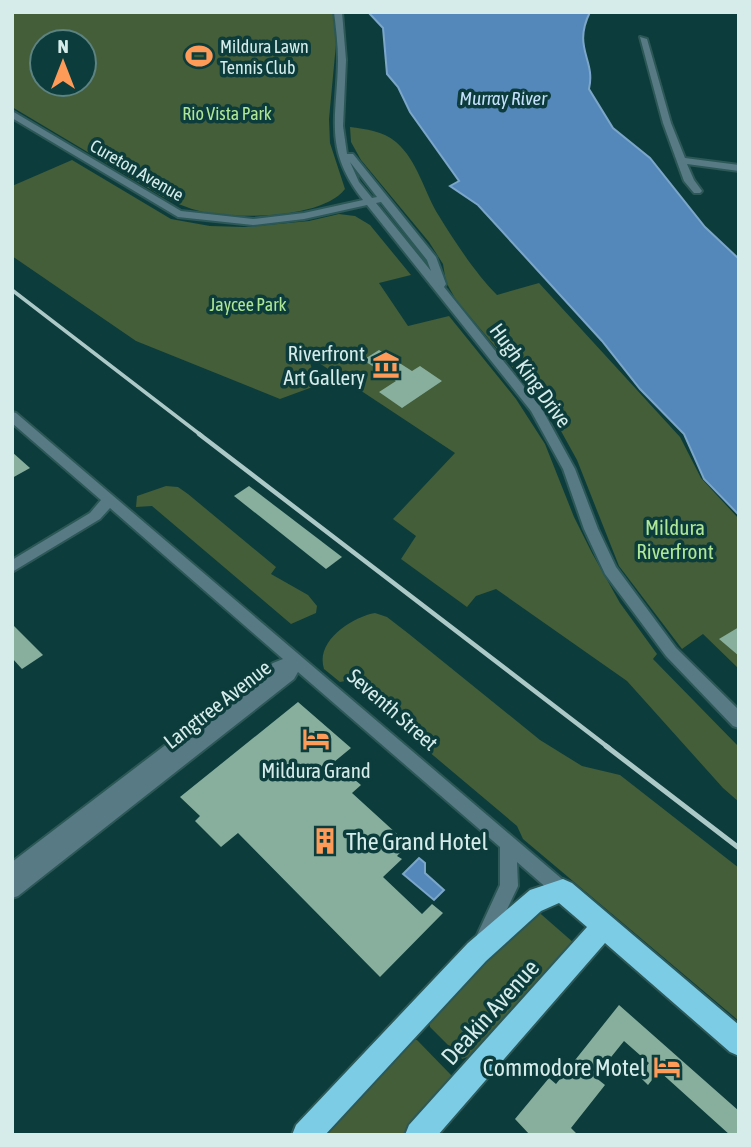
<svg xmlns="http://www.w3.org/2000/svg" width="751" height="1147" font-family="'Asap Condensed',sans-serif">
<rect width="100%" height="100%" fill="#0c3c3b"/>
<g fill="#435e38" fill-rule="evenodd">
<path d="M12,12H334L336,44L329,119L330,143L345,189C322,219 237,219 203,212C187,208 172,202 158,194L12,107ZM42,42H84V84H42Z"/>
<path d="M350,127C366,129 383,131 396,142C418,161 424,192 439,216C455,242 476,274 497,295L539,283L680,437L701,478L739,519V669L703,634L682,649L619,566L577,460L561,431L536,395L456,300L446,282L443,264L429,242L361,160L351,142Z"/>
<path d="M72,160L171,219L210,226L245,227L309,221L339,214L355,216L370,225L411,275L379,283L408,326L449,316L516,399L545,444L574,517L592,553L620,603L657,654L653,659L739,747V802L723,788L627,681L496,589L476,596L467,607L401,559L416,536L393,519L455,453L307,355L318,385L280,399L136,341L12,256V186Z"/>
<path d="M166,486L178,487L188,494L276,567L271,574L308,595L317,606L316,613L291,624L152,506L136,507L137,496Z"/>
<path d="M375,613L387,617L409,634L540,740L582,766L620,775L739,868V1021L523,839L517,826L345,681L340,682L324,669C315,641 352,617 375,613Z"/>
<path d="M534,908L574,943L471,1056L462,1059L430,1027L429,1022Z"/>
<path d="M412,1039L417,1040L452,1076L402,1135H321Z"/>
</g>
<g fill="#5588ba" stroke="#7ba6c9" stroke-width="2">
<path d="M368,12H590C572,49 596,59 589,89L613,128L650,158L705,227L739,259V515L704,479L684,434L640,389L602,341L478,205L450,186L459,181L410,112L398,87L387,74L383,28Z"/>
<path d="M419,858L425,863V873L444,890L434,900L403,874Z"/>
</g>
<g fill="#88af9d">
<path d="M379,350L412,371L420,366L442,381L402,408L379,392L396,381L363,360Z"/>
<path d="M12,452L30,468L12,478Z"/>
<path d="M249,486L342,557L326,569L234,496Z"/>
<path d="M12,624L43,655L22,669L12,658Z"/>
<path d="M739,627V656L719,639Z"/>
<path d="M298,702L351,748L334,762L361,785L352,793L408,844L397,856L402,859L383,877L422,914L432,904L443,913L380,977L238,833L221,847L195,821L200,816L180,797Z"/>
<path d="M619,1005L739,1111V1135H730L659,1071L648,1085L639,1076L649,1063L624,1041L595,1077L605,1085L571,1128L578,1135H530L515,1119L549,1078L556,1084Z"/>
</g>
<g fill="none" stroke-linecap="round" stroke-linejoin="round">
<defs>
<g id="minor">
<path d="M334,12H342L346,60L343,126L347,154H353L436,257L446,284L444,287L542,409L575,469L598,529L616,567L676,648L739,710V728L733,726L666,656L605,574L584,529L563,469L531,411L367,205L304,219L253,225L178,217L12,118V111L181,211L253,219L304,213L363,200C323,149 337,119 338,61C338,45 336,28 334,12ZM350,162L377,197L372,198L359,182ZM381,202L427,260L431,271L376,203Z"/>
<path d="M640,37L647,39L671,123L685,158L739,165V171L687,164L694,180L702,191L700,193H694L684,181L663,123Z"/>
<path d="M12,412L16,413L569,885L572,891L569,897L563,899L557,897L517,862L518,886L492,941L486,944L480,941L477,935L500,885V847L298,672L294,679L18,896L12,898V862L273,663L283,659L110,508L100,519L12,572V560L90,513L101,500L12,423Z"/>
</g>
<path id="trunk" d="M563,879L572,883L739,1025V1056L730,1052L605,943L438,1135H405L409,1125L587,927L559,903L541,911L486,961L325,1135H292L296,1125L468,943L530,890Z"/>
</defs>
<use href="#minor" stroke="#2c5857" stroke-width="4"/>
<use href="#trunk" stroke="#2c5857" stroke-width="4"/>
<use href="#minor" fill="#587a85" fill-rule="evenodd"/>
<use href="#trunk" fill="#7ccce6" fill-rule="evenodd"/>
<path stroke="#acc9c8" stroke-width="3.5" d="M12,290L202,436"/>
<path stroke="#acc9c8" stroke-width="4.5" d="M199,434L609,748"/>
<path stroke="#acc9c8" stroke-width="5" d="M606,746L739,848"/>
</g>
<defs>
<symbol id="stadium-bare" viewBox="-9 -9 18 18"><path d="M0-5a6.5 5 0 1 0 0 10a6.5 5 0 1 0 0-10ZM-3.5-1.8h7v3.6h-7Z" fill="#ff9b59" stroke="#0c3c3b" stroke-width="2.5" paint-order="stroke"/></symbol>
<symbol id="museum-bare" viewBox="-9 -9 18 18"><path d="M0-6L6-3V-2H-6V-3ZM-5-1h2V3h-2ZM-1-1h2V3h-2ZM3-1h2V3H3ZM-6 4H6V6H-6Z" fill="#ff9b59" stroke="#0c3c3b" stroke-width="2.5" paint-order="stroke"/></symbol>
<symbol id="hotel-bare" viewBox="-9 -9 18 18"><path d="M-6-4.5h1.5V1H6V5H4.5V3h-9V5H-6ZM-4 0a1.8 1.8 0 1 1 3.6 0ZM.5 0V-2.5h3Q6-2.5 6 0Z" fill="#ff9b59" stroke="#0c3c3b" stroke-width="2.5" paint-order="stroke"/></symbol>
<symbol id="building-bare" viewBox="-9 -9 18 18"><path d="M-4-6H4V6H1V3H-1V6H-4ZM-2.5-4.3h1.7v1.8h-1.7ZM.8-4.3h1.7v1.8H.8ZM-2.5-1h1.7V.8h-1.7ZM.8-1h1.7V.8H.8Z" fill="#ff9b59" stroke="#0c3c3b" stroke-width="2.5" paint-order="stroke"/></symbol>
</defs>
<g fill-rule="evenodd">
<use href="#stadium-bare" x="180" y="37" width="38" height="38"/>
<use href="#museum-bare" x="367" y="346" width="38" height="38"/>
<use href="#hotel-bare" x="297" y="720" width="38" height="38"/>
<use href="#building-bare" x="306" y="822" width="38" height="38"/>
<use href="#hotel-bare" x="648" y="1048" width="38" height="38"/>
</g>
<g text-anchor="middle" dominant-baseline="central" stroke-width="7" stroke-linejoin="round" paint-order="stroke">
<g font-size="18" fill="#d5eceb" stroke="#0c3c3b" text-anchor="start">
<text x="220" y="46">Mildura Lawn<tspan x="220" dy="21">Tennis Club</tspan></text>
</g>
<g font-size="18" fill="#aee796" stroke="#0c3c3b">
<text x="227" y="113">Rio Vista Park</text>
<text x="248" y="304">Jaycee Park</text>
</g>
<g font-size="18" fill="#d5eceb" stroke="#0c3c3b">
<text transform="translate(137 170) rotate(30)">Cureton Avenue</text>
</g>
<g font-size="19" font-style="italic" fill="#c5e1fd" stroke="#0c3c3b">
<text x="503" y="98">Murray River</text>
</g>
<g font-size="21" fill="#d5eceb" stroke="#0c3c3b" text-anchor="end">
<text x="365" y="353">Riverfront<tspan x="365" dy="24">Art Gallery</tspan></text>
<text x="316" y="770" text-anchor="middle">Mildura Grand</text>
</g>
<g font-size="21" fill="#d5eceb" stroke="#0c3c3b">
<text transform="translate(531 375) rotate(54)">Hugh King Drive</text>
<text transform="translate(217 704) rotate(-38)">Langtree Avenue</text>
<text transform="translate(393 709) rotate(41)">Seventh Street</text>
</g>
<g font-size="21" fill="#aee796" stroke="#0c3c3b">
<text x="675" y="527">Mildura<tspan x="675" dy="24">Riverfront</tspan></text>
</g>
<g font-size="24" fill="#d5eceb" stroke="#0c3c3b" text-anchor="start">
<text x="346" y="841">The Grand Hotel</text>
<text x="646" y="1067" text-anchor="end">Commodore Motel</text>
</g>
<g font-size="24" fill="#d5eceb" stroke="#0c3c3b">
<text transform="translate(490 1012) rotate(-48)">Deakin Avenue</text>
</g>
</g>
<rect width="751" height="1147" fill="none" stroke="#d5eceb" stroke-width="28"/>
<g transform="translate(63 63)"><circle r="33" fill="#0c3c3b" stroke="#5c8281" stroke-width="2"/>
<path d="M0-5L12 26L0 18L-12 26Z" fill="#ff9b59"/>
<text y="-10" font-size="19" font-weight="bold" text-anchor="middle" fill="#d5eceb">N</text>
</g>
</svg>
